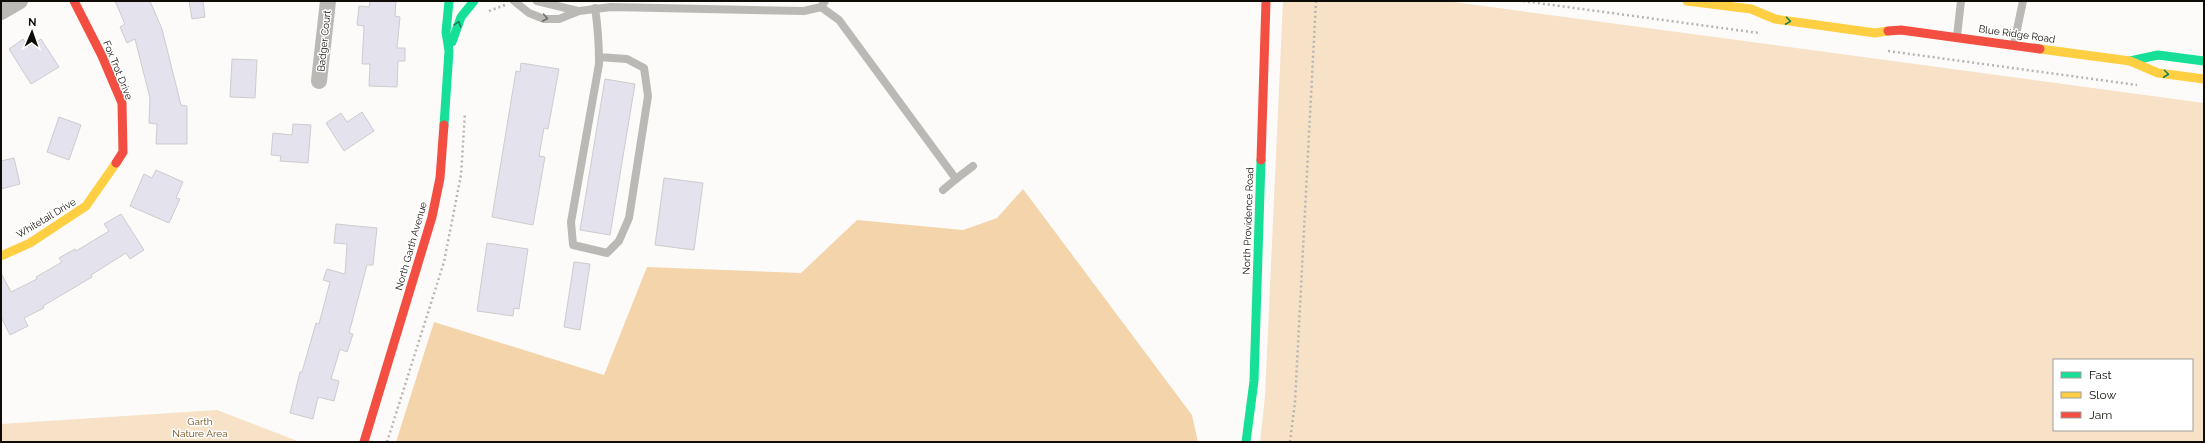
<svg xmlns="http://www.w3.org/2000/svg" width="2205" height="443" font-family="Raleway,sans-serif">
<rect width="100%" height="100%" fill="#fdfbf9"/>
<g fill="#f7e2c8" fill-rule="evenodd">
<path d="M1283,1H1447L2204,103V442H1260L1265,396ZM2054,360H2192V430H2054Z"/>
<path d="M217,410L300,442H1V424Z"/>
</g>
<path fill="#f4d5ab" d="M1023,189L1192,415L1198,442H396L434,322L604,375L647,267L801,273L857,220L963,230L997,218Z"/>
<g fill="#e3e2ed" stroke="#cdccce">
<path d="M115,1H150L162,29L181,105L187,106V144H156L157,124L149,123L150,98L135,39L127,43L120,27L125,24Z"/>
<path d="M189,1H203L205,17L192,19Z"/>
<path d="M370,1H396L395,16L400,17L397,48H405V61H398L397,87L369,86L370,64H362L364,26L357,25L359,6L369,7Z"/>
<path d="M23,39L28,47L41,39L59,67L31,84L9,49Z"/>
<path d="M232,59L257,60L255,98L230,97Z"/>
<path d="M521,63L559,69L548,129L544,128L539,156L545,157L533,225L492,217L516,71L520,72Z"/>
<path d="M605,79L635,84L610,235L580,230Z"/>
<path d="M362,112L374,131L344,151L326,123L341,113L347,122Z"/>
<path d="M59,117L81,125L69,160L47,152Z"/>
<path d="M293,124L311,125L308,163L280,161L281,156L271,155L273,133L292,135Z"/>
<path d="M14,158L20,184L1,189V161Z"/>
<path d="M156,170L183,182L176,198L180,199L169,223L130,206L144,174L152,178Z"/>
<path d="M664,178L703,183L694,250L655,245Z"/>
<path d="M121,214L144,250L130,259L126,253L91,275L92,277L43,306L44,308L24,318L28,326L10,335L1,317V273L11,292L37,279L36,277L62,262L59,258L75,249L76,251L109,231L104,224Z"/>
<path d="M336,224L377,228L373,265H367L349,333L353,334L347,352L340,349L331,379L339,381L334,401L318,397L313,419L290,413L300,372H302L316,323L319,324L330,282L323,280L327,269L345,274L347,244L334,243Z"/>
<path d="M487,243L528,249L519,309L514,308L513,316L477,311Z"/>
<path d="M574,262L590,264L580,330L564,327Z"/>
</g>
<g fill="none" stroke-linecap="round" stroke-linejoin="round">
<g stroke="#b6b5b3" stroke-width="2.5" stroke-dasharray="2 3" stroke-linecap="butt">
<path d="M1523,1L1759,33"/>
<path d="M489,11L505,5"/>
<path d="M1888,51L2137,85"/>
<path d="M387,442L444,262L461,175L465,113"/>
<path d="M1290,442L1295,402L1316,1"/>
</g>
<g stroke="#bab9b6" stroke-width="8">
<path d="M514,1L529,13L544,19H559L579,11L611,7L804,11L821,7L825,1"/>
<path d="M537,1L578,11"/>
<path d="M821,7L839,20L956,179L973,166"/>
<path d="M595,8C598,27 599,44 599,64L571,222L573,245L607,253L619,241L629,218L648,96L644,68L627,59L599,57"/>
<path d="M1957,36L1961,1"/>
<path d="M2014,44L2023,1"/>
<path d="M943,190L956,179"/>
</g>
<g stroke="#bab9b6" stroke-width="16">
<path d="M1,12L20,1"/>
<path d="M319,81L328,1"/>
</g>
<g stroke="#16e098" stroke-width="9">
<path d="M452,42L461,17L474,1"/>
<path d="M2130,61L2158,55L2204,61"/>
<path d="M444,125L449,51L446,32L449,1"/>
<path d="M1246,442L1254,381L1261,160"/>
</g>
<g stroke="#ffcf43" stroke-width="9">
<path d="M1687,1L1751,9L1775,19L1875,33L1888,31"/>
<path d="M2040,49L2130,61L2158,73L2204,79"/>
<path d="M1,256L30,243L86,206L116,163"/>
</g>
<g stroke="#f24e42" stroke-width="9">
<path d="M74,1L102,56L122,103L123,152L116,163"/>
<path d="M1888,31L1901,30L2040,49"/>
<path d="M1261,160L1266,1"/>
<path d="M364,442L432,217L440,178L444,125"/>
</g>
</g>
<defs><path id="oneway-chevron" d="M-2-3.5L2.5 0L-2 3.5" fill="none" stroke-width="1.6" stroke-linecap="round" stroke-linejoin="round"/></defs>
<use stroke="#6d6b67" href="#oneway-chevron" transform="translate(545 18) rotate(10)"/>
<g stroke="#138157">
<use href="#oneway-chevron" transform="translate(1788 21) rotate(8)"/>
<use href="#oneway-chevron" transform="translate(458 24) rotate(-72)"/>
<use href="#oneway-chevron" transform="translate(2166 74) rotate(7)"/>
</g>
<g text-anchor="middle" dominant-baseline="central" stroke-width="3" stroke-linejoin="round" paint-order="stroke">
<g font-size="10" fill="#0f0c07" stroke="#fff">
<text transform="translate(2017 34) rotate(8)">Blue Ridge Road</text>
<text transform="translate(324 41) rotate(-84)">Badger Court</text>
<text transform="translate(118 70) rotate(68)">Fox Trot Drive</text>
<text transform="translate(46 218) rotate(-31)">Whitetail Drive</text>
<text transform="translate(1248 221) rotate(-88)">North Providence Road</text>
<text transform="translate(411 246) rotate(-74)">North Garth Avenue</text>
</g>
<g font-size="10" fill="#704c14" stroke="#fff">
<text x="200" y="421">Garth<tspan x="200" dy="12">Nature Area</tspan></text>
</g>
</g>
<rect width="2205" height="443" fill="none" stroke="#0f0c07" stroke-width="4"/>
<rect x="2053" y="359" width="140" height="72" fill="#ffffff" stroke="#9f9e9c"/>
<rect x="2061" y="372" width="20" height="6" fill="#16e098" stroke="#9f9e9c"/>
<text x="2089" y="379" font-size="12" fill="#0f0c07">Fast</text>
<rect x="2061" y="392" width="20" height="6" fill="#ffcf43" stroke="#9f9e9c"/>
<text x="2089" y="399" font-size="12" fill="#0f0c07">Slow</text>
<rect x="2061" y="412" width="20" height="6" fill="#f24e42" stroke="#9f9e9c"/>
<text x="2089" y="419" font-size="12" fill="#0f0c07">Jam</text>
<g transform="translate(32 32) rotate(2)" stroke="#ffffff" stroke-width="3" paint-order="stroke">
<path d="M0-3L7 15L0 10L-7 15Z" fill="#0f0c07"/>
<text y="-6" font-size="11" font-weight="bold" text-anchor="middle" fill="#0f0c07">N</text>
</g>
</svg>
